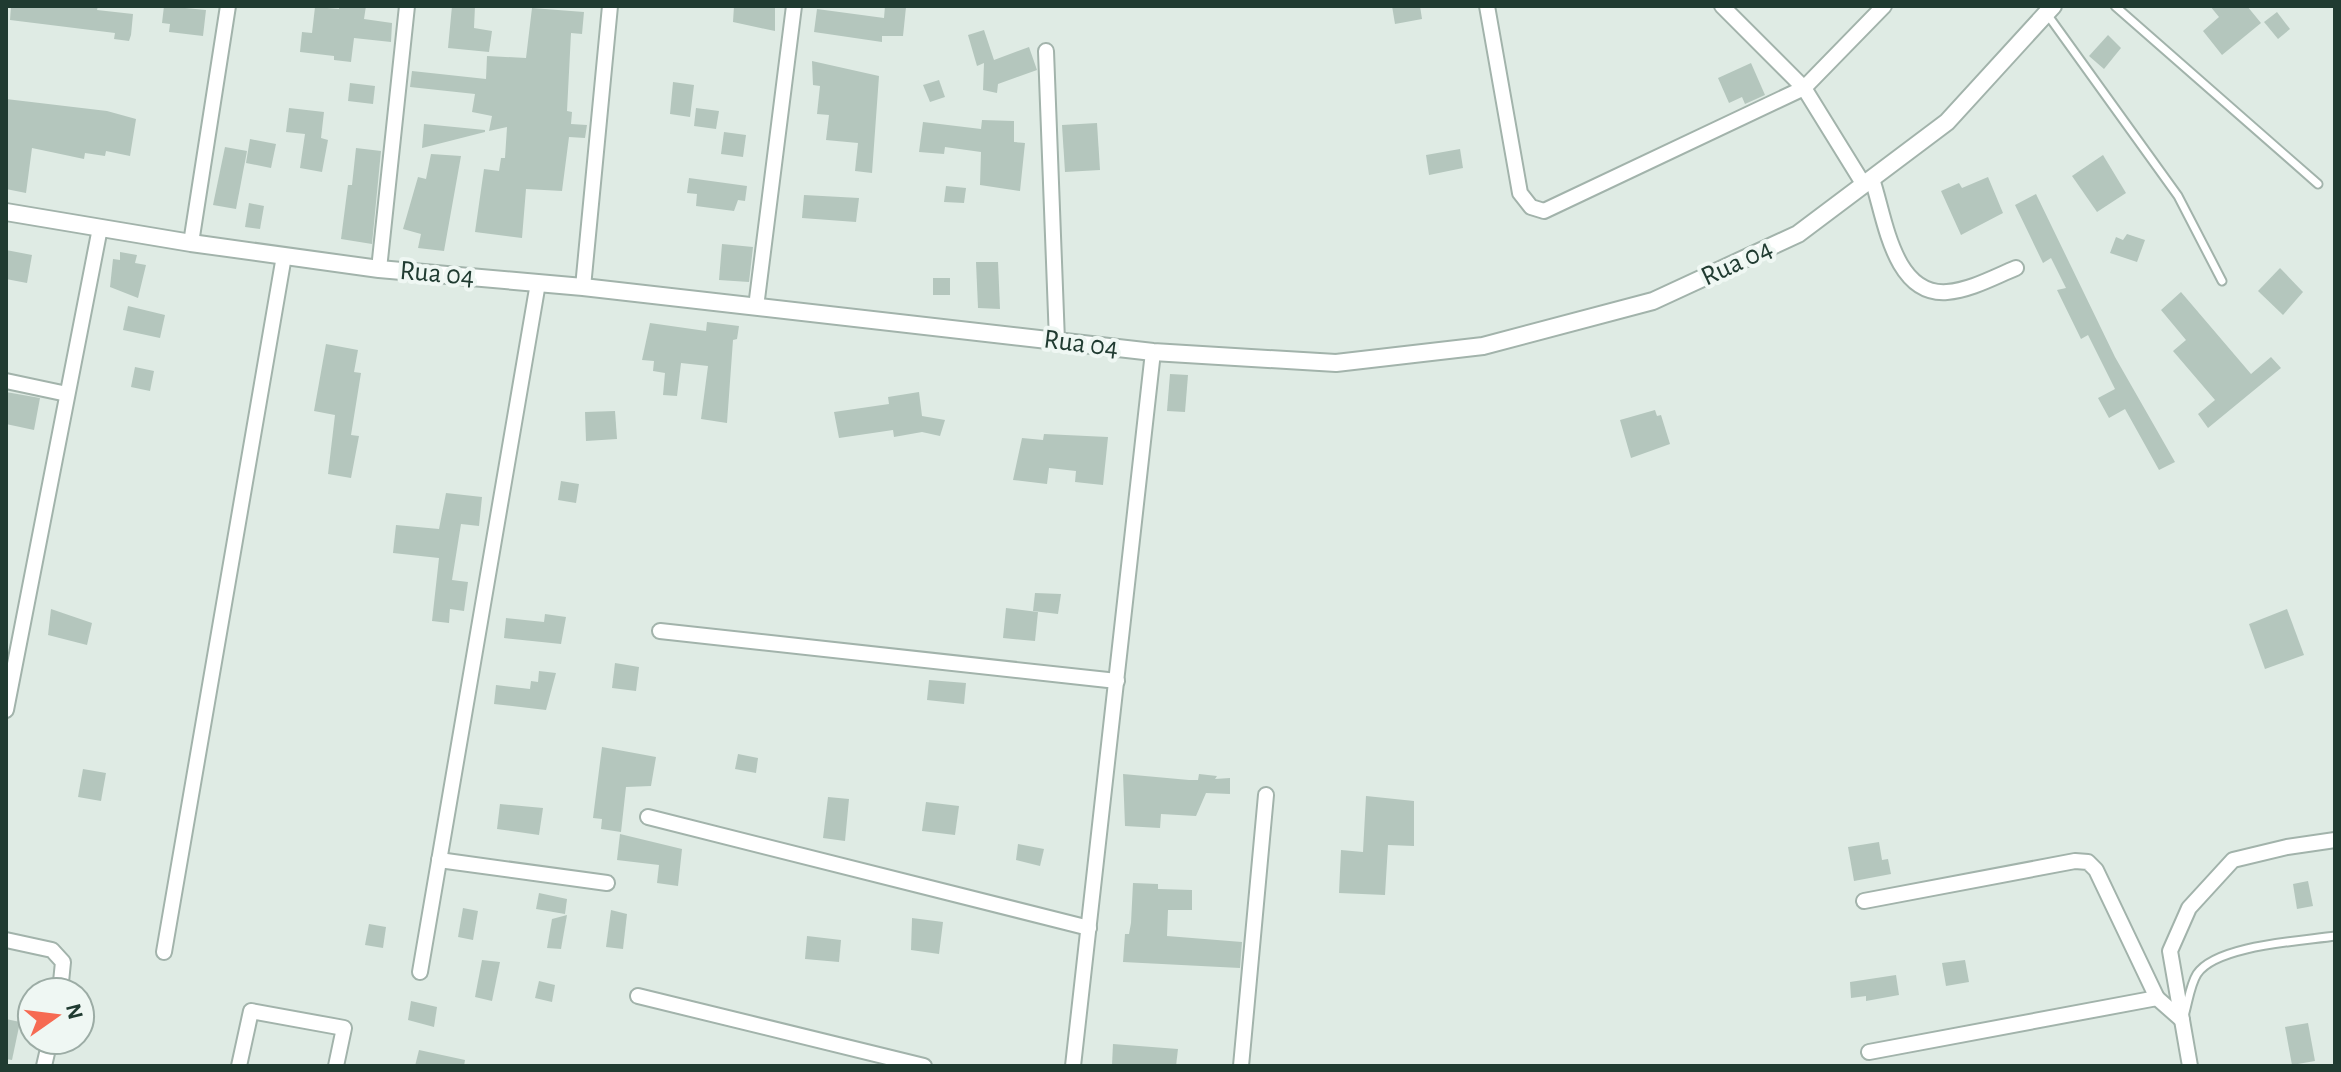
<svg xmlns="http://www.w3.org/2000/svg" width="2341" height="1072" font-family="'Alegreya Sans',sans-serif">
<rect width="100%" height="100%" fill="#dfebe4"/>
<g fill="#b4c6bd">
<path d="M11,6H98L97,10L133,14L131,35L129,41L114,39L115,33L10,20Z"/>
<path d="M164,6L206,10L203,36L169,32L170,24L162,23Z"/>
<path d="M339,6H366L364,19L392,23L391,42L354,38L351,62L334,60V56L300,52L302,32L312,33L315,7L339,9Z"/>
<path d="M452,6H475L474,28L492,31L489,52L448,48Z"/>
<path d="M734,6H775V31L733,22Z"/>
<path d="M885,6L906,7L903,36H882V42L814,32L817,9L884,18Z"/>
<path d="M1392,6H1420L1422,19L1395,24Z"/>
<path d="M2210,6H2247L2261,23L2222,55L2203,31L2219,17Z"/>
<path d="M532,8L584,12L582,34L571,33L567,111L572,112L571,124L587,125L585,138L569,137L562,191L526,189L522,238L475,232L484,169L499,171L501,158H505L507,127L489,131L492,116L472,112L475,94L410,87L412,71L486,79L487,56L526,58Z"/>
<path d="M2277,12L2290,29L2278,39L2264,22Z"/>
<path d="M984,30L994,60L1029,47L1037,70L998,84L997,93L983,90L984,63L977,66L968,35Z"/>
<path d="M2108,35L2121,48L2104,69L2089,56Z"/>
<path d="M812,61L879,76L872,173L855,171L858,143L826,140L829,115L817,114L820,86L813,85Z"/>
<path d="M1751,63L1765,95L1745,104L1742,97L1729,103L1718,78Z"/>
<path d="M939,80L945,97L930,102L923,85Z"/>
<path d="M673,82L694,85L690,117L670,114Z"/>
<path d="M350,83L375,86L373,104L348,101Z"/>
<path d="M6,99L107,111L136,119L130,156L106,151L105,156L85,153L84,159L32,148L26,193L6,189Z"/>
<path d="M289,108L324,112L321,138L328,140L322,172L300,168L305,134L286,132Z"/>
<path d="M696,108L719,111L716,129L694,126Z"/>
<path d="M982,120L1014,121V142L1025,143L1020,191L980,185L981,152L945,147L944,154L919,152L923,122L981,129Z"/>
<path d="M1097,123L1100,170L1065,172L1062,125Z"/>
<path d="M424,124L485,130V132L422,148Z"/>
<path d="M724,132L746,135L743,157L721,154Z"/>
<path d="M250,139L276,144L271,168L246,163Z"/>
<path d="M225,147L247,151L236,209L213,205Z"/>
<path d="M356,148L381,151L372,244L341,239L348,185H352Z"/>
<path d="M1460,149L1463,168L1429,175L1426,155Z"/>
<path d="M431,154L461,156L444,251L418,248L421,234L403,229L418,177L426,179Z"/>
<path d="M2103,155L2126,193L2097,212L2072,176Z"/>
<path d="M1988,177L2003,213L1961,235L1941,191L1959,183L1962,188Z"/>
<path d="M689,178L747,186L745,201L738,200L734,211L696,206L697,194L687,193Z"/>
<path d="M946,186L966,188L964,203L944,202Z"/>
<path d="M2036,194L2115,357L2175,462L2159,470L2125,409L2109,418L2098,398L2115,389L2088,335L2081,339L2057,290L2066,288L2051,258L2043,263L2015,205Z"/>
<path d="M804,195L859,198L856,222L802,218Z"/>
<path d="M249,203L264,206L260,229L245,227Z"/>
<path d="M2127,234L2145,240L2137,262L2110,253L2116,237L2123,240Z"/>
<path d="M722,244L753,247L749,282L719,280Z"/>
<path d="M6,250L32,255L27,283L6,279Z"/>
<path d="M120,252L137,255L135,263L146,265L138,298L110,287L113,259L120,260Z"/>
<path d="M976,262H998L1000,309L978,308Z"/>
<path d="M2280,268L2303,292L2283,315L2258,291Z"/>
<rect x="933" y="278" width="17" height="17"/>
<path d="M2181,292L2251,374L2271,357L2281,368L2208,428L2198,414L2215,400L2173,351L2186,340L2161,310Z"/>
<path d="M128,306L165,315L160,338L123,330Z"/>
<path d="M707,322L739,326L737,339L733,340L727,423L701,419L708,366L681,363L677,396L663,395L665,373L653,371L654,361L642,360L650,323L706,331Z"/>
<path d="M326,344L358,350L354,372L361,373L351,435L359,436L351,478L328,474L335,415L314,411Z"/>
<path d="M135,367L154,371L150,391L131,387Z"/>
<path d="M1170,374L1188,375L1185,412L1167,411Z"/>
<path d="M6,392L40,398L34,430L6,424Z"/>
<path d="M919,392L922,416L945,420L940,436L922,432L894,437L893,430L839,438L834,412L889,404L888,397Z"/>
<path d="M1655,410L1657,416L1661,415L1670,444L1631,458L1620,420Z"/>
<path d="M615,411L617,439L586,441L585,412Z"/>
<path d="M1044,434L1108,437L1103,485L1075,482L1076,471L1049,468L1047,484L1013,480L1022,438L1043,440Z"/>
<path d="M561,481L579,484L576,503L558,500Z"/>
<path d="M446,493L482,497L479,526L461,524L452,580L468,582L464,611L450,609L449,623L432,621L439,558L393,553L396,525L439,529Z"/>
<path d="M1035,593L1061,594L1058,614L1033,611Z"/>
<path d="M1006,608L1038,612L1035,641L1003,638Z"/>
<path d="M51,609L92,623L87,645L48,635Z"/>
<path d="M2287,609L2304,655L2265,669L2249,624Z"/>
<path d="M545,614L566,617L561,644L504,638L506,618L544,622Z"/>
<path d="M615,663L639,667L636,691L612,688Z"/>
<path d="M539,671L556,673L546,710L494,704L496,685L530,689L531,681L538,682Z"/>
<path d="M929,680L966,683L964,704L927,700Z"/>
<path d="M602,747L656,757L651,786L626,787L621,832L601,829L602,819L593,818Z"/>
<path d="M738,754L758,758L756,773L735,769Z"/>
<path d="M83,769L106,773L101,801L78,797Z"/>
<path d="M1123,774L1189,780H1198L1199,774L1217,776L1215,779L1230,778V794L1206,793L1196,816L1161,814L1160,828L1125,826Z"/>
<path d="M1366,796L1414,801V846L1388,845L1385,895L1339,893L1341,850L1363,852Z"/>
<path d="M828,797L849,799L845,841L823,838Z"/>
<path d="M926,802L959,806L955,835L922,831Z"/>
<path d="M500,804L543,808L539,835L497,829Z"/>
<path d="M620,834L682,849L678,886L657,883L659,865L617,860Z"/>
<path d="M1879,842L1882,860L1888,859L1891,874L1854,881L1848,847Z"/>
<path d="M1018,844L1044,849L1040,866L1016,860Z"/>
<path d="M2308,881L2313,906L2297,909L2293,884Z"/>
<path d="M1133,883L1158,884V889L1192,890V910H1168L1167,936L1242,942L1240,968L1123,962L1125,934H1129L1131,923Z"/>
<path d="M539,893L567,899L565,914L536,909Z"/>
<path d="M463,908L478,911L473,940L458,937Z"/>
<path d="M611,910L627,914L623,949L606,947Z"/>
<path d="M567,915L561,949L547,948L552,919Z"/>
<path d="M912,918L943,922L939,954L911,950Z"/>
<path d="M369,924L386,927L383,948L365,945Z"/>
<path d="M807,936L841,940L839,962L805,959Z"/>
<path d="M482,960L500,962L492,1001L475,997Z"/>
<path d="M1965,960L1969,982L1946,986L1942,963Z"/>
<path d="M1896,975L1899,995L1866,1001V996L1851,998L1850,982Z"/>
<path d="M539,981L555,985L552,1002L535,998Z"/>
<path d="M411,1001L437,1007L434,1027L408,1020Z"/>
<path d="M6,1019L20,1022L12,1060L6,1059Z"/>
<path d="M2308,1023L2315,1061L2292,1065L2285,1027Z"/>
<path d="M1113,1044L1178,1049L1176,1066L1112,1065Z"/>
<path d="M419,1050L465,1060L464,1066H415Z"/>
</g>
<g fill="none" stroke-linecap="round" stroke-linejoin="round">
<defs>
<g id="service">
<path d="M2115,6L2318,184"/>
<path d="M2047,14L2178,196L2222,281"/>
<path d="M2184,1016C2188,1003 2190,985 2197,974C2216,945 2302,941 2335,936"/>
</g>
<g id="minor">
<path d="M1487,6L1520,193L1531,207L1544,211L1804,88L1884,6"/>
<path d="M1722,6L1804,88L1864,185"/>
<path d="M1046,51L1057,341"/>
<path d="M1872,179C1885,217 1893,296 1947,292C1971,290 1994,277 2016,268"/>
<path d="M191,243L228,6"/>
<path d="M379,269L407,6"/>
<path d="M583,287L610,6"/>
<path d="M756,307L794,6"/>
<path d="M6,381L67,394"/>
<path d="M660,631L1117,681"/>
<path d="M6,710L100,228"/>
<path d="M648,817L1089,928"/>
<path d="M439,860L607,883"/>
<path d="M1864,901L2075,861L2088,862L2096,870L2157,998"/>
<path d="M6,940L52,950L63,962L60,992"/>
<path d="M164,952L284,256"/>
<path d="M420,972L538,283"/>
<path d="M638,996L924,1066"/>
<path d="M1869,1052L2157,998L2182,1020"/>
<path d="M44,1066L50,1040"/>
<path d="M239,1066L251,1011L344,1028L336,1066"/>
<path d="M1073,1066L1153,352"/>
<path d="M1241,1066L1266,795"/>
<path d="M2190,1066L2170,951L2189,908L2233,860L2287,847L2335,840"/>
</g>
<path id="tertiary" d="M6,212L191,243L379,269L583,287L1153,352L1336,363L1483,346L1653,301L1798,234L1947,122L2053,6"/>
</defs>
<use href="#service" stroke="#a2b3ab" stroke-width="11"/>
<use href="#minor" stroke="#a2b3ab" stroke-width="18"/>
<use href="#tertiary" stroke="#a2b3ab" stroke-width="20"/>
<use href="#service" stroke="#fff" stroke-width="7"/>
<use href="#minor" stroke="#fff" stroke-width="14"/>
<use href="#tertiary" stroke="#fff" stroke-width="16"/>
</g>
<g text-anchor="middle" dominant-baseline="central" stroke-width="8" stroke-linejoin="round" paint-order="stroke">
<g font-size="28" fill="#203b31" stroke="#eff7f3">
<text transform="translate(1737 263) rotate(-25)">Rua 04</text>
<text transform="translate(437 274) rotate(5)">Rua 04</text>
<text transform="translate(1081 344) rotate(7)">Rua 04</text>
</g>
</g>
<rect width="2341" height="1072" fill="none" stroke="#203b31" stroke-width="16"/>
<g transform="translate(56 1016) rotate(76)"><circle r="38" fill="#eff7f3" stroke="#9caca5" stroke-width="2"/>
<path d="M0-6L14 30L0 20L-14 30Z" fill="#f66a52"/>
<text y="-12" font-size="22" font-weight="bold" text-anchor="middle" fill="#203b31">N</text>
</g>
</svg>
